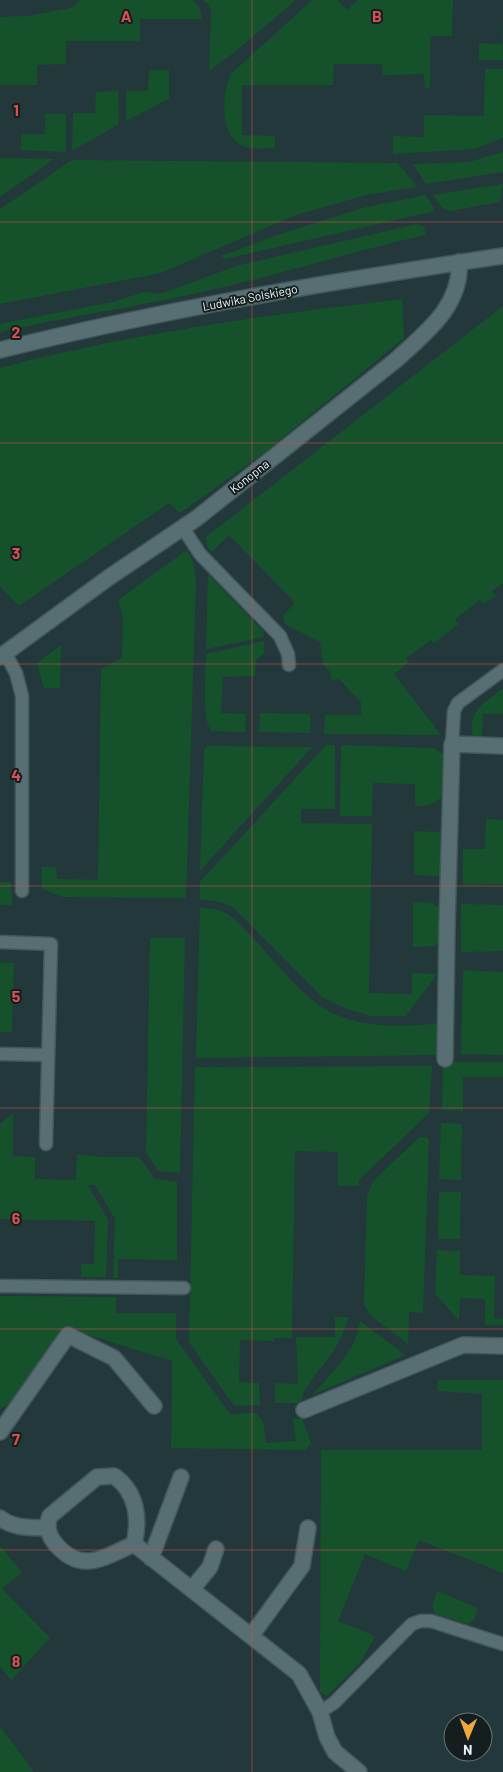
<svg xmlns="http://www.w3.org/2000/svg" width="503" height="1772" font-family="Barlow,sans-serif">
<rect width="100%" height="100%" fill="#22383b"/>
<g fill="#15522c">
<path d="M80,0H193L200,8L202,19H140V41H66V64L37,65V85H0V17L27,16L71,8Z"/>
<path d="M203,0H296L236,51L209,71L211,11L209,5Z"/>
<path d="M312,0H338L347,10L358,0H453L452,36H430V88H425L424,74L383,75L382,64H334L333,85H242V135L275,136V148C264,148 251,150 241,145C219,134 222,93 231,74Z"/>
<path d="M502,24L503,60H479V43L502,44Z"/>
<path d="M485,69H503V138L475,149L393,154V136L424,137V115L484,116Z"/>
<path d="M149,70H169V99L126,121V91H148Z"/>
<path d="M118,91L119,124L72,151L73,113H95L96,92Z"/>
<path d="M45,114H66V152L21,150V134H45Z"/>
<path d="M503,152V172L426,184L413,164L469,162Z"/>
<path d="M0,158L54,159L0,197Z"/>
<path d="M72,160L398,163L417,187L366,195L296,215L161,273L0,304V209Z"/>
<path d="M503,184L500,202L450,211L442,208L433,195Z"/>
<path d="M426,195L435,211L225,259L221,256L277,235L366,207Z"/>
<path d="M417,224L424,227L426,235C358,250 291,271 224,287C150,305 74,315 0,332V324L112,302L144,292L160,294L236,266Z"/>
<path d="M402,299L404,338L264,453L180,513L169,503L19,606L0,587V368C132,333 267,315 402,299Z"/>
<path d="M503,306V583L492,591L496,596L483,604L480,600L455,619L459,624L434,643L431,640L406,658L409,662L394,674L441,735L324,734L325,715H361V702L339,679L331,680L330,672L323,664L320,642L285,624L283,615L295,603L229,535L212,552L207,546L206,537Z"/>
<path d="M187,550L193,562L196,582L186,898L63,897L42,889V867H56L57,879L98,880L101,669L122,658L123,616L118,600Z"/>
<path d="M208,574L263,631L264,637L206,649Z"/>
<path d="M264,641V653L256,660L255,676L223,677L221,713L246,714L245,732L212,731C201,723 206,669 206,654Z"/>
<path d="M61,645L60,688H44L37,663Z"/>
<path d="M503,688V714H483L482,736H473C467,711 486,702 503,688Z"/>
<path d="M260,713L310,714V733L259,732Z"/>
<path d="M326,745H335V809H301V823L372,824L369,993L412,994V973L437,974L406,1016H371L344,1008L322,997L234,908L220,902L200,899V882Z"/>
<path d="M341,745L434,748L444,755C444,784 452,806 415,806V784L373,783L372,816H340Z"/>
<path d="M208,746L312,747L200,871L204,749Z"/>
<path d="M486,819L503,820V884L463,885V849H485Z"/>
<path d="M414,831L440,832V876L414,875Z"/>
<path d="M0,882H11L12,905H0Z"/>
<path d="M413,902L433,903L441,909L440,942L434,946L413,947Z"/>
<path d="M461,904L503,905V951L461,952Z"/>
<path d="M200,907L220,910L231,916C260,942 282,974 311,999C346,1029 397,1028 440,1023L439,1055L196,1058Z"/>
<path d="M150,938H185L180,1173L158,1171L146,1152Z"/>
<path d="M0,963H14L12,1032H0Z"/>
<path d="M463,970L503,972V1055L461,1054Z"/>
<path d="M443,1062H503V1077H463V1111L442,1110Z"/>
<path d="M432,1066L429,1113L359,1180V1186H338V1152L295,1151L292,1338H274V1341L240,1340L239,1382L259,1383L260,1405L234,1406L189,1342L195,1067Z"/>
<path d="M13,1113V1156L35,1157V1179L76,1180L77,1154L104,1157H139L155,1179L177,1182V1260L118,1259V1278H113L115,1219L95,1185H88L108,1220L106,1277H81V1264H94L95,1221L0,1219V1124Z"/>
<path d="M441,1123L462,1124L461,1180L439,1179Z"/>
<path d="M420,1137H427L429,1140L423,1313L409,1312L408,1344L370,1315L364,1304L367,1195L374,1180Z"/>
<path d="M439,1192H461L460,1239H438Z"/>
<path d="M437,1250L460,1251V1275L495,1276L494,1318L503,1319V1325H485V1299L460,1298L459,1320L435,1294Z"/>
<path d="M0,1296L116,1297V1313H176V1339L230,1414L256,1413L263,1422L266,1443L296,1441L293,1419L302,1418L311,1443L306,1450L171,1448L172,1361L63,1327L9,1404L0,1409Z"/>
<path d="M335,1317H349C344,1330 340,1342 332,1353C322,1369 303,1385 301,1403H275V1383L298,1384L296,1337H335Z"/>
<path d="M360,1321L405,1355L312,1395C331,1374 356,1351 360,1321Z"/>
<path d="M438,1380H503V1573L419,1540L406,1571L365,1554L338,1621L375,1636L360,1663L327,1696L320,1692L321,1450H482V1394L437,1391Z"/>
<path d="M0,1546L22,1572L2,1589L50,1638L11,1680L0,1667Z"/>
<path d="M437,1591L478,1608L474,1620L468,1624L436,1614L432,1606Z"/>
<path d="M0,1726L34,1772H0Z"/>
</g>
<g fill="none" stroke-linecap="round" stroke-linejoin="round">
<defs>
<g id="service">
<path d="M183,528L200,554L280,636L288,654L289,665"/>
<path d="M5,653L16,673L22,696V891"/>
<path d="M452,744L454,711L458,703L503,670"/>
<path d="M0,942L51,944L46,1144"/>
<path d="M0,1054L48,1055"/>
<path d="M0,1286L184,1288"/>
<path d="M320,1712L334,1703L402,1634L412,1624L421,1621H431L503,1644"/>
</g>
<g id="minor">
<path d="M0,657L108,578L197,518L396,360C425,333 462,306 459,262"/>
<path d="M445,1059L447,927L452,744L503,746"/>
<path d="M304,1410L463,1345L503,1346"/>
<path d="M0,1432L68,1335L114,1358L154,1406"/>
<path d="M0,1518C14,1529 31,1527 48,1528"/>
<path d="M134,1544C140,1519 137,1492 114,1476L97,1477L50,1516C46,1525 48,1534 54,1542C80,1575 103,1558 134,1544L299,1674L320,1712L327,1737L335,1752L359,1772"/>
<path d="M151,1558L181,1477"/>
<path d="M192,1589L210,1567L216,1549"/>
<path d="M251,1636L302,1566L308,1528"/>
</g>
<path id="tertiary" d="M0,350C166,309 334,281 503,256"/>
</defs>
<use href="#service" stroke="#435759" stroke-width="15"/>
<use href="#minor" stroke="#435759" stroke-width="18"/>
<use href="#tertiary" stroke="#435759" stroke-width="18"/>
<use href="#service" stroke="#576e72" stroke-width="12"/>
<use href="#minor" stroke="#576e72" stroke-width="15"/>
<use href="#tertiary" stroke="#576e72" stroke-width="15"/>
</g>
<path fill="none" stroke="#d95151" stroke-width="1" stroke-opacity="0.55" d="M252,0V1772M0,222H503M0,443H503M0,664H503M0,886H503M0,1108H503M0,1329H503M0,1550H503"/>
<g text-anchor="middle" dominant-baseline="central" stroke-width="4" stroke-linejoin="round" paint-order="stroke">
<g font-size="12" fill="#e7f4f6" stroke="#141e1f">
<text transform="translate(250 297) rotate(-11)">Ludwika Solskiego</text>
<text transform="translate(249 476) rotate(-38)">Konopna</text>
</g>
</g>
<g font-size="16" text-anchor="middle" font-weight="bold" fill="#d95151" stroke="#141e1f" stroke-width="4" stroke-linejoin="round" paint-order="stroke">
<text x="126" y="22">A</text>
<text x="377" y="22">B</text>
<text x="16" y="116">1</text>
<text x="16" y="338">2</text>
<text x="16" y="559">3</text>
<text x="16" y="781">4</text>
<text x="16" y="1002">5</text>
<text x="16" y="1224">6</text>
<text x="16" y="1445">7</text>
<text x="16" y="1667">8</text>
</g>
<g transform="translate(468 1737) rotate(181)"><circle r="24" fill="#141e1f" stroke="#687475"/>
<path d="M0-4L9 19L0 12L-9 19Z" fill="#f1a640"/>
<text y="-8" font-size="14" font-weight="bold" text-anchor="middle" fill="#e7f4f6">N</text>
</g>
</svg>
